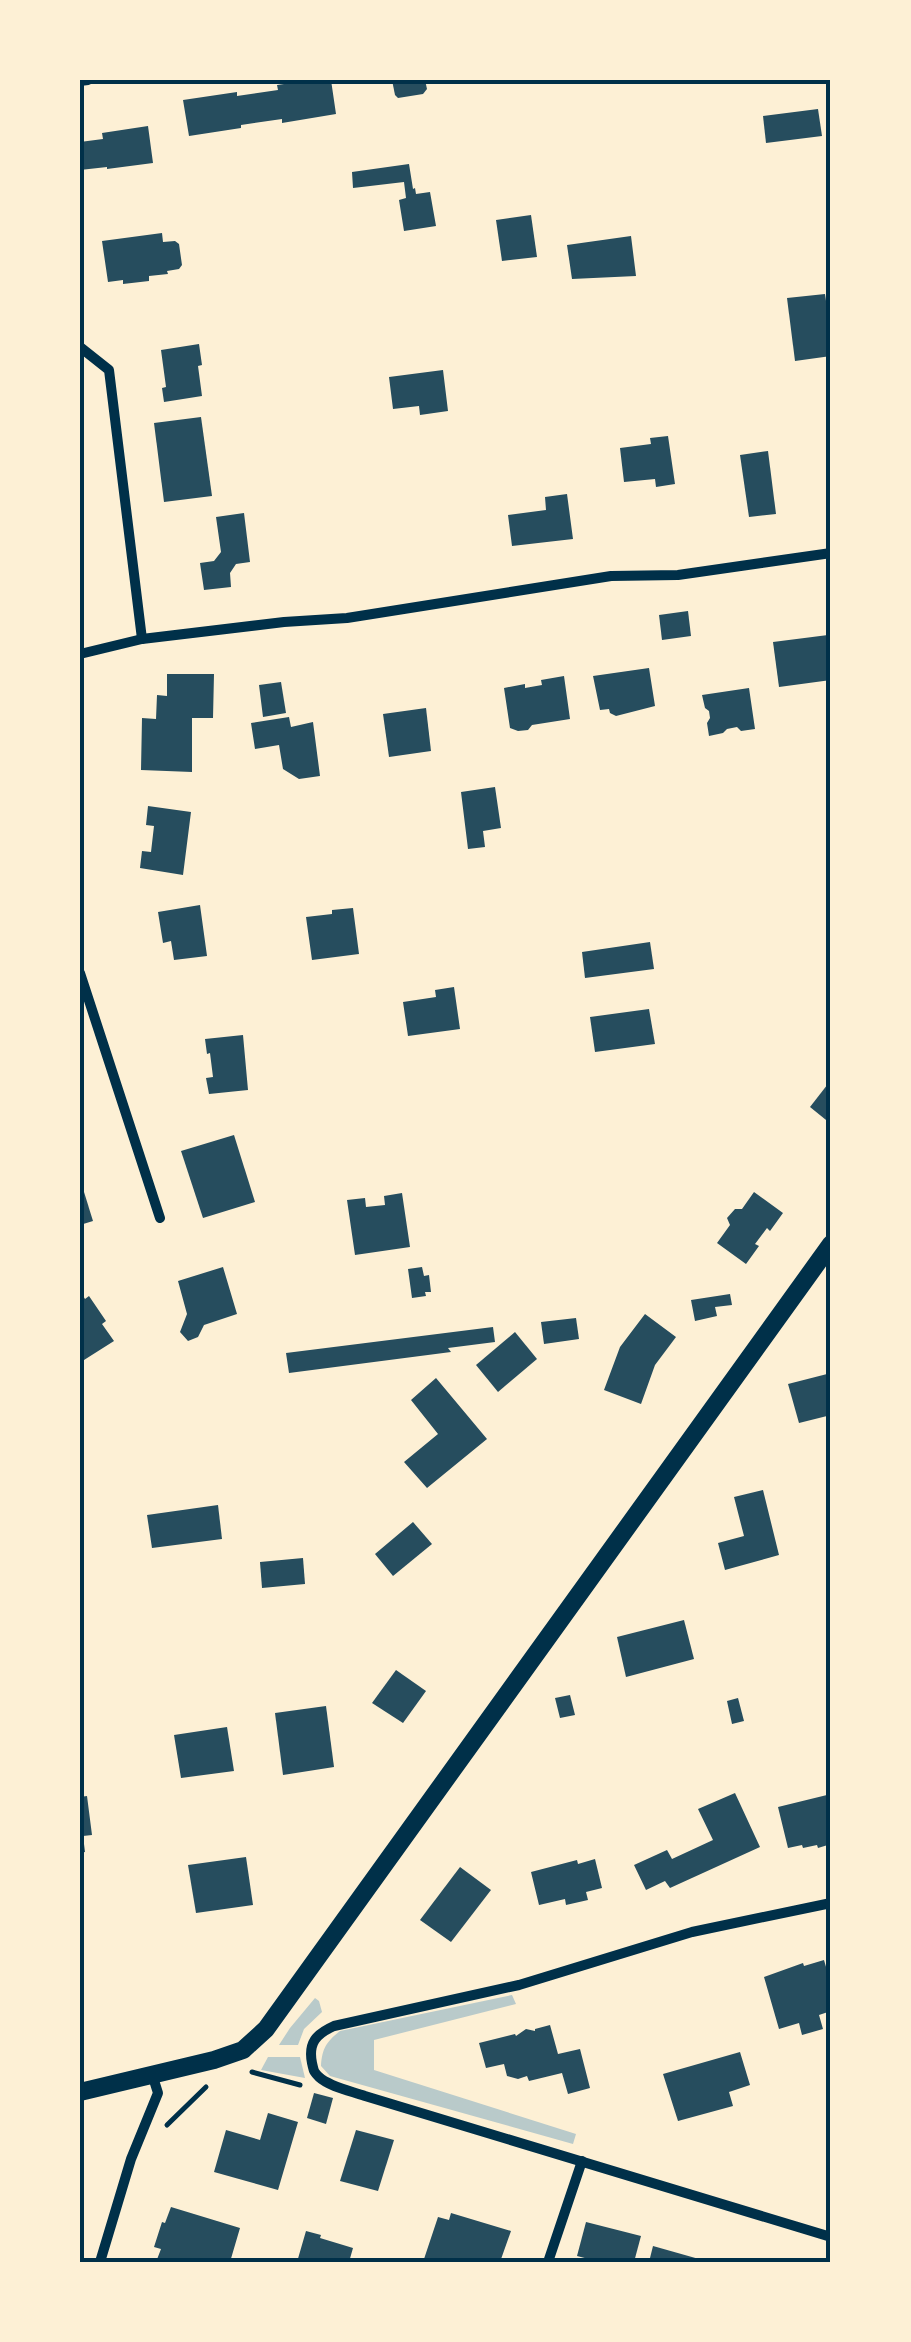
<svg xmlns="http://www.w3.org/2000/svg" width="911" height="2342" font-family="'Archivo Narrow',sans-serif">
<rect width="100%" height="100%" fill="#fdf0d5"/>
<g fill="#b9caca">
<path d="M512,1995L516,2004L374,2040V2070L576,2134L573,2144L330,2076L321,2066C322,2049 326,2042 340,2031Z"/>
<path d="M315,1998L319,2001L322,2012L304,2029L298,2045H279L290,2028Z"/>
<path d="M268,2057H300L305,2078L261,2070Z"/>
</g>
<g fill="#264d5e">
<path d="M312,80H331L336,114L282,123V119L241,125V128L189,136L183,100L237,92V96L278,90L277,85Z"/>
<path d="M392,80H425L427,89L423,94L398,98L395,95Z"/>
<path d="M818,109L822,136L766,143L763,116Z"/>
<path d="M148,126L153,163L107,169V167L80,170V142L103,139L102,133Z"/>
<path d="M409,164L413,189L415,188L416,194L430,192L436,226L404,231L399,200L406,198L404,182L353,188L352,172Z"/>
<path d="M531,215L537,257L502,261L496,220Z"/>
<path d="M162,233L163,242L175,241L179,244L182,265L179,269L167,271L168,274L149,276V281L123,284V280L108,282L102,241Z"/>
<path d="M631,236L636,276L572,279L567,245Z"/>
<path d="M825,294L831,334V356L795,361L787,298Z"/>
<path d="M199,344L202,365L198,366L202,396L164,402L162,388L166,387L161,350Z"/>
<path d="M443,370L448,411L420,415L419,406L393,409L389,377Z"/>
<path d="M201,417L212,496L164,502L154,423Z"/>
<path d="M668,436L675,484L656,487L655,479L624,482L620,448L651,444L650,438Z"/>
<path d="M768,451L776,514L749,517L740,455Z"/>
<path d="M567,494L573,539L512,546L508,515L546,510L545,497Z"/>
<path d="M244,513L250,562L236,564L230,573L231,587L204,590L200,563L214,561L221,552L216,517Z"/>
<path d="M688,611L691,636L662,640L659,615Z"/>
<path d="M828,635L831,680L779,687L773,642Z"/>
<path d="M649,668L655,706L616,716L610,713L609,709L600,710L593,676Z"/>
<path d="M167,674H214L213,718H192V772L141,770L142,718L156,719L157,695L167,696Z"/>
<path d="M564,676L570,719L532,725L528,730L518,731L510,728L504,688L525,684V688L542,685L541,680Z"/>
<path d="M281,682L286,713L263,717L259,685Z"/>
<path d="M749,688L755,729L741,731L737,727L727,729L723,733L709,736L707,723L710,718L709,711L705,708L702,695Z"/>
<path d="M426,708L431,751L389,757L383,714Z"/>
<path d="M289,717L291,727L313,722L320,776L299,779L283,769L279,745L255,749L251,723Z"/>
<path d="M495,787L501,828L483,831L485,847L468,849L461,792Z"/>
<path d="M148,806L191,812L183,875L140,868L142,851L151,852L154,826L146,825Z"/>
<path d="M200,905L207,956L174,960L171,941L163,943L158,912Z"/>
<path d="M353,908L359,954L312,960L306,917L332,914V910Z"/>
<path d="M650,942L654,969L585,978L582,952Z"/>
<path d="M454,987L460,1029L408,1036L403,1002L436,997L435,990Z"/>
<path d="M649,1009L655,1044L595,1052L590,1017Z"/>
<path d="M243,1035L248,1090L209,1094L206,1078L213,1077L210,1053L207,1054L205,1039Z"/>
<path d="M831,1080V1124L810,1107Z"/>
<path d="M234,1135L255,1202L203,1218L181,1151Z"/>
<path d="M84,1192L93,1221L80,1225V1194Z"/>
<path d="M754,1192L783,1213L770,1231L767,1228L755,1244L759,1246L746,1264L717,1243L730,1225L727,1218L735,1209H742Z"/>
<path d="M402,1193L410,1247L355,1255L347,1200L365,1198L366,1207L385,1205L384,1196Z"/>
<path d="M223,1267L237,1314L204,1325L198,1337L188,1341L180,1332L187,1314L178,1281Z"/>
<path d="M422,1267L424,1276L429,1275L431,1292H425L426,1296L412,1298L408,1269Z"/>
<path d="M80,1291L85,1299L89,1296L106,1321L102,1324L114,1341L84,1360L80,1354Z"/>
<path d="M730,1294L732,1305L715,1307L717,1316L695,1321L691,1300Z"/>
<path d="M645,1314L676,1337L655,1365L641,1404L604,1390L620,1347Z"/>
<path d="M576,1318L579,1339L544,1344L541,1322Z"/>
<path d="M493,1327L495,1342L448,1348L451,1352L289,1373L286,1353Z"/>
<path d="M515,1332L537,1359L498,1392L476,1365Z"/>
<path d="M831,1373V1415L799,1423L788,1384Z"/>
<path d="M436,1378L487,1439L427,1488L404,1462L438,1434L411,1400Z"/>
<path d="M763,1490L779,1555L725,1570L718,1543L744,1536L734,1497Z"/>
<path d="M218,1505L222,1539L152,1548L147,1515Z"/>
<path d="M413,1522L432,1544L393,1576L375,1554Z"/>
<path d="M303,1558L305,1584L262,1588L260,1562Z"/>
<path d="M684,1620L694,1659L626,1677L617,1637Z"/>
<path d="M396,1670L426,1691L403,1723L372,1703Z"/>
<path d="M570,1695L575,1715L560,1718L555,1698Z"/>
<path d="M738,1698L744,1721L732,1724L727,1701Z"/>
<path d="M326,1706L334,1767L283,1775L275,1713Z"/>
<path d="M227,1727L234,1771L181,1778L174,1735Z"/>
<path d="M735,1793L760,1847L670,1888L665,1881L646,1890L634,1865L667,1850L672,1859L713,1840L698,1809Z"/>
<path d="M831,1794V1844L818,1848L817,1845L803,1848L802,1845L788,1848L778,1807Z"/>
<path d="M87,1796L92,1835L83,1836L85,1852L80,1853V1797Z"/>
<path d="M246,1857L253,1905L196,1913L188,1865Z"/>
<path d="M595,1859L602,1888L586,1892L588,1900L566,1905L565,1899L539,1905L531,1872L577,1860L578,1864Z"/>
<path d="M460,1867L491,1890L451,1942L420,1920Z"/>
<path d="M824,1960L831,1984V2011L819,2015L823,2029L802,2035L799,2023L779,2029L764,1977L803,1963L804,1966Z"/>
<path d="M550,2025L558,2054L580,2049L590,2088L568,2094L562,2073L529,2081L527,2076L518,2079L507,2076L504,2064L486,2068L479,2043L515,2034L516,2036L526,2029L535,2031V2029Z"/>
<path d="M740,2052L750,2085L729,2092L733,2106L678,2121L663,2074Z"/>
<path d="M314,2093L333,2098L326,2124L307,2118Z"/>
<path d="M268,2113L298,2122L278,2190L214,2172L226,2130L260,2140Z"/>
<path d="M356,2130L394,2140L378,2191L340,2181Z"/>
<path d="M171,2207L240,2228L230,2262H156L161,2249L154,2247L162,2222L165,2223Z"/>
<path d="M451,2213L511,2231L500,2262H446L437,2259L436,2262H423L438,2217L449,2220Z"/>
<path d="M586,2222L641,2236L634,2262H600L577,2256Z"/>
<path d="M306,2231L321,2235L320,2238L353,2248L349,2262H297Z"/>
<path d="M653,2246L706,2261V2262H649Z"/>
</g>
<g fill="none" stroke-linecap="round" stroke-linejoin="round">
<g stroke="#003049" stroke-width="5">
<path d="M252,2072L300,2085"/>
<path d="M167,2125L206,2087"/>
</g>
<g stroke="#003049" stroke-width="10">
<path d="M80,81L88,80"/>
<path d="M80,347L109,370L142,639"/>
<path d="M80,654L142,639L284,622L347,618L611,576L678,575L831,553"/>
<path d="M80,973L160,1218"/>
<path d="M831,1903L692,1932L519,1985L334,2026C316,2034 308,2043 312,2063C314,2071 313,2071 319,2077C330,2087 351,2091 365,2096L831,2237"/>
<path d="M100,2262L131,2159L158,2093L152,2074"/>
<path d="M548,2262L582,2161"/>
</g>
<path stroke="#003049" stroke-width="18" d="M80,2092L214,2060L243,2050L266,2029L831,1244"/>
</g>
<rect width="911" height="2342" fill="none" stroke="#fdf0d5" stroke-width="165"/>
<rect x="82" y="82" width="746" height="2178" fill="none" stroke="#003049" stroke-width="4"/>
</svg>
